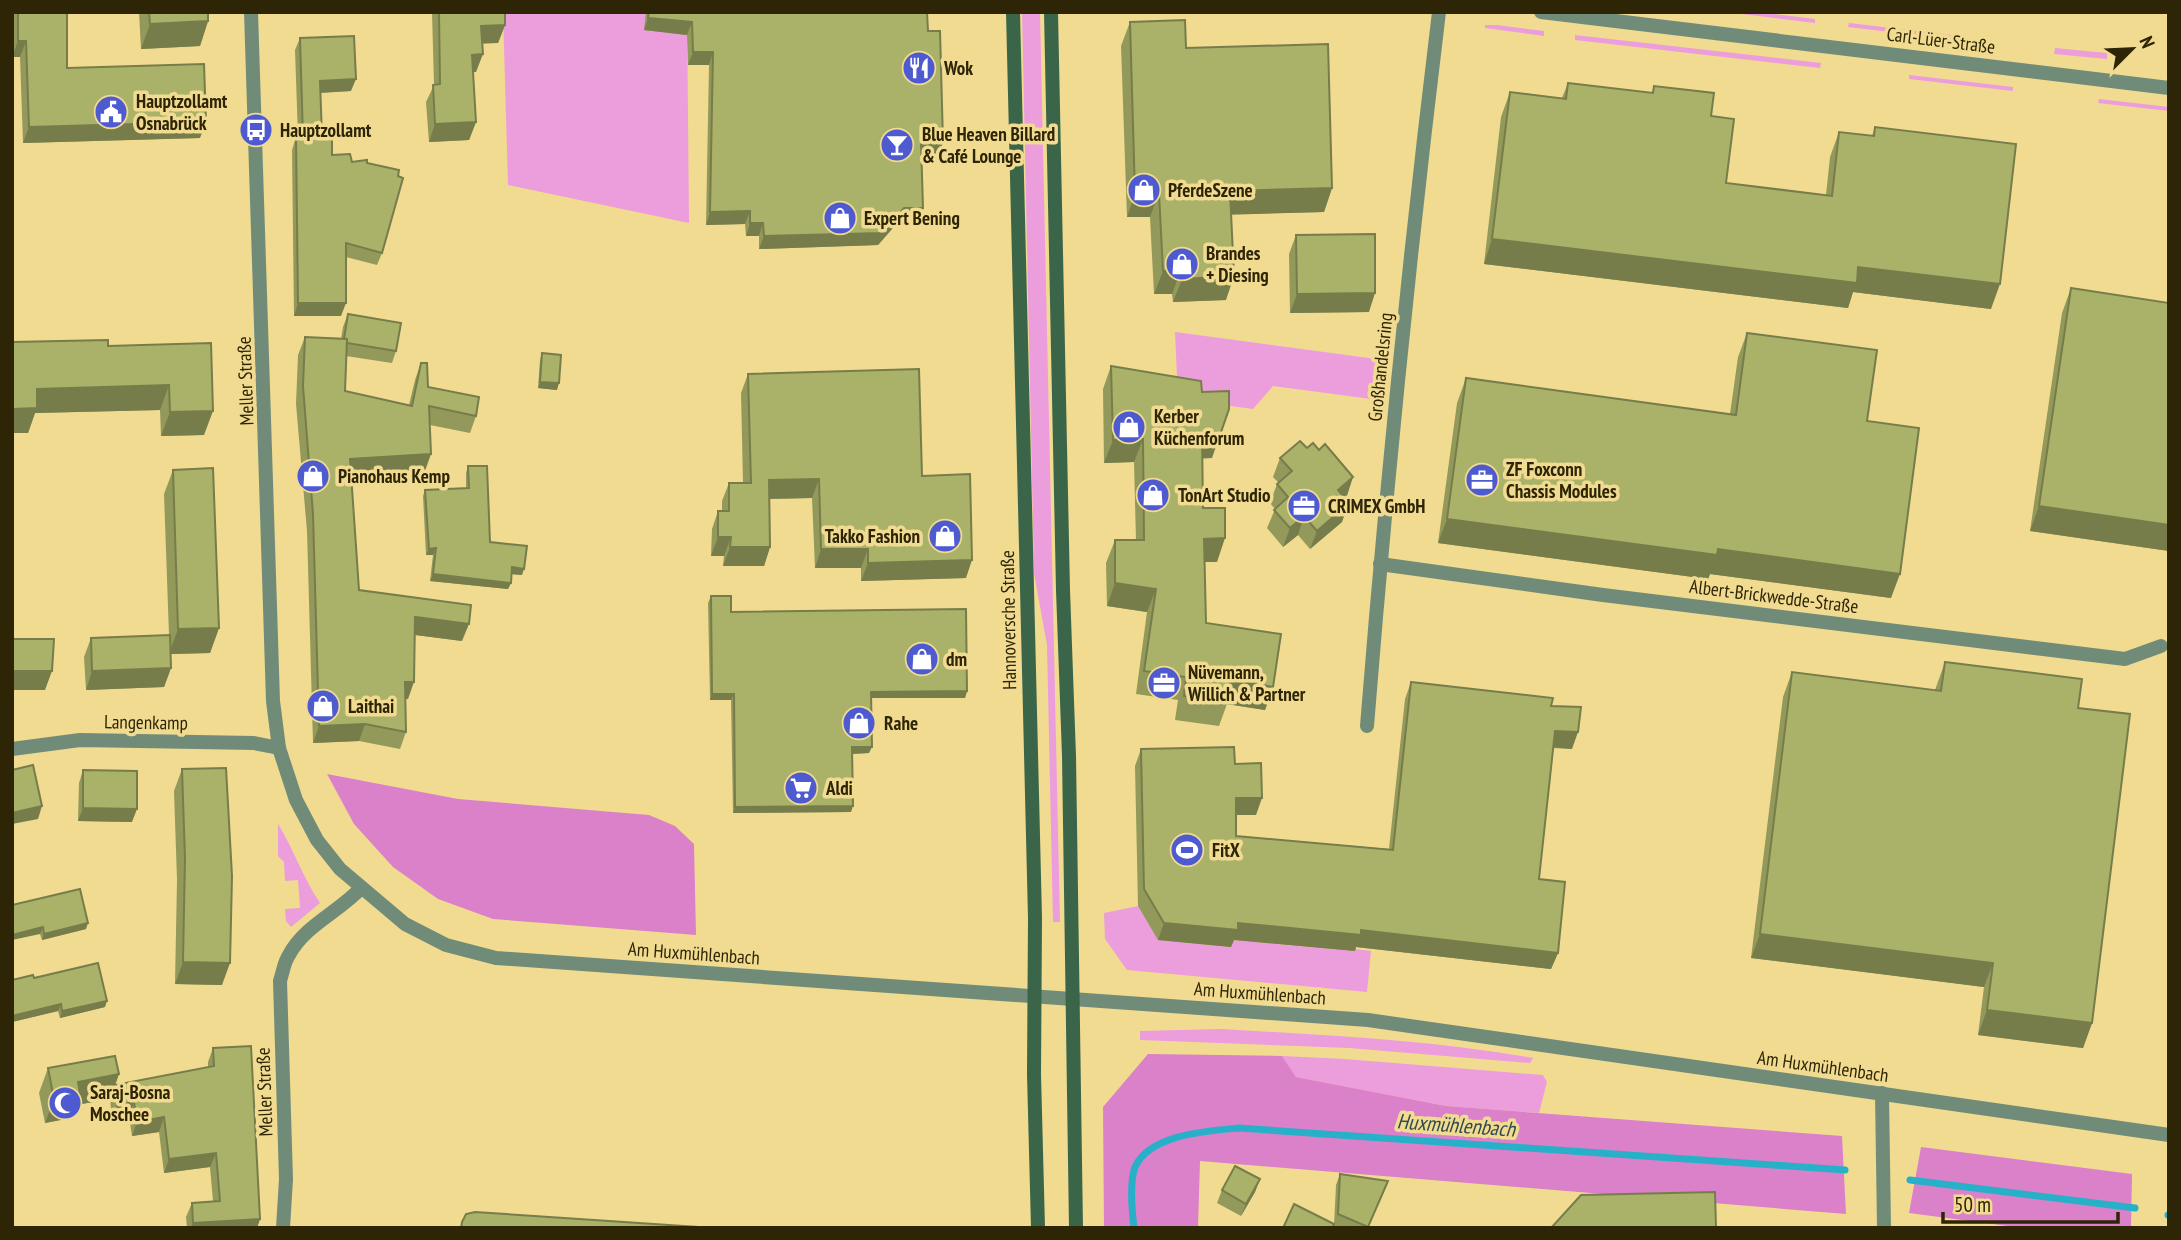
<svg xmlns="http://www.w3.org/2000/svg" width="2181" height="1240" font-family="'PT Sans Narrow',sans-serif">
<rect width="100%" height="100%" fill="#f1db91"/>
<g fill="#ec9ddc">
<path d="M503,12H687L689,223L508,185Z"/>
<path d="M1022,12H1040L1060,922H1053L1047,645L1034,573Z"/>
<path d="M1726,12H1759L1815,19V23Z"/>
<path d="M1849,23L1951,35L1950,39L1848,27Z"/>
<path d="M1485,25H1497L1544,31V36L1485,28Z"/>
<path d="M1575,35L1821,63L1820,68L1575,40Z"/>
<path d="M2055,48L2107,53V59L2054,54Z"/>
<path d="M1909,75L2013,87V91L1909,79Z"/>
<path d="M2099,99L2169,107V111L2098,103Z"/>
<path d="M1175,332L1376,359L1371,399L1273,386L1253,409L1178,399Z"/>
<path d="M278,824C294,850 303,878 320,903L291,927L286,921L285,909L300,908L298,880L285,881L284,862L278,856Z"/>
<path d="M1138,906L1159,940L1231,947L1232,940L1354,951L1355,949L1371,951L1367,992L1127,970L1105,939L1104,913Z"/>
<path d="M1221,1029C1325,1035 1430,1040 1533,1058L1530,1063L1349,1048L1140,1040V1031Z"/>
<path d="M1282,1056L1345,1059L1543,1075L1547,1082L1539,1113L1446,1106L1296,1077Z"/>
</g>
<g fill="#da81ca">
<path d="M327,774L458,799L649,815L675,826L694,844L696,935L493,919L438,899L393,867L354,824Z"/>
<path d="M1148,1054L1282,1056L1296,1077L1446,1106L1842,1136L1846,1214L1200,1161L1198,1228H1104L1103,1107Z"/>
<path d="M1921,1147L2132,1174L2131,1228H2023L1909,1213Z"/>
</g>
<g fill="none" stroke-linecap="round" stroke-linejoin="round">
<g stroke="#28b0c9" stroke-width="7">
<path d="M1910,1180L2135,1208"/>
<path d="M2168,1215H2169"/>
<path d="M1134,1228C1132,1211 1129,1183 1135,1167C1150,1134 1208,1131 1239,1128L1845,1170"/>
</g>
<g stroke="#708c78" stroke-width="14">
<path d="M251,12L273,701L279,748L296,800L317,840L340,869L405,924L446,945L496,958L1368,1020L2169,1135"/>
<path d="M1541,12L2169,88"/>
<path d="M1380,564L1603,595L2125,659L2161,646"/>
<path d="M1367,726C1386,487 1410,250 1439,12"/>
<path d="M12,749L80,740L254,743L279,748"/>
<path d="M1882,1093L1884,1228"/>
<path d="M283,1228L286,1179L280,981C283,972 284,962 289,955C305,925 339,912 361,888"/>
</g>
<g stroke="#3b6549" stroke-width="14">
<path d="M1013,12L1035,918L1034,1074L1038,1228"/>
<path d="M1051,12L1063,590L1069,756L1076,1228"/>
</g>
</g>
<g fill="#92995a">
<path d="M12,12H67V68L200,138L23,143L20,57H12Z"/>
<path d="M139,12H208V21L200,46L141,49Z"/>
<path d="M432,12H505V25L498,43H482L476,72H473L476,122L469,140L429,142L426,102L434,85Z"/>
<path d="M646,12H927L928,31L939,155L921,156L923,208L918,220L899,221L878,245L759,249V236H746L745,224L706,225L709,65H688L687,35L644,30Z"/>
<path d="M1130,22L1186,48L1332,188L1324,212L1232,214L1226,300L1173,302L1172,294H1154L1150,217H1127L1121,46Z"/>
<path d="M300,38L351,91L320,93L322,137L332,155L352,162L382,253L377,265L346,257L341,316H294L292,150L296,137H298L295,50Z"/>
<path d="M1568,83L1652,93L1654,86L1711,116L1726,183L1826,195L1830,157L1839,132L1872,136L1875,127L1991,309L1853,292L1848,308L1484,264L1501,117L1510,92L1562,98Z"/>
<path d="M1296,235L1369,312L1290,313L1289,254Z"/>
<path d="M2071,288L2169,303V551L2030,531L2062,313Z"/>
<path d="M348,314L396,351L392,363L346,356L345,391L409,405L415,380L421,363L428,387L476,416L470,433L430,425L425,471L351,476L359,590L462,641L415,635L408,699H405L406,732L400,749L359,741L313,743L307,531L296,404L298,355L305,337L341,339L343,327Z"/>
<path d="M1747,333L1867,421L1891,598L1710,574L1708,579L1438,543L1457,403L1466,378L1730,414L1738,357Z"/>
<path d="M12,342L108,346L211,343L204,435L161,436L160,410L35,413L28,433H12Z"/>
<path d="M542,353L557,390L538,388L540,360Z"/>
<path d="M1111,366L1202,392L1212,458H1203V508L1217,562H1205L1206,623L1273,687L1265,710L1227,704L1219,726L1175,720L1178,700L1136,694L1147,612L1107,606L1106,563L1115,540H1136L1134,462L1104,463L1103,389Z"/>
<path d="M748,374L922,476L966,578L861,581V568H815L812,498L769,499L770,547L764,566H723L724,556H711L712,529L718,511H722V501L729,483H743L741,393Z"/>
<path d="M1280,458L1347,496L1344,498L1342,522L1310,549L1298,535L1283,547L1267,528L1275,509L1270,503L1277,484L1279,483L1273,477Z"/>
<path d="M468,466L490,542L522,575L512,574L511,583L508,589L430,581L433,555H426L423,496L425,490L466,488V473Z"/>
<path d="M173,470L219,628L210,653L171,654V668L164,687L86,690L84,657L91,638L169,635L164,494Z"/>
<path d="M711,596L731,612L967,691L965,698H871L869,753L852,754L851,812L733,813L731,700H710L708,603Z"/>
<path d="M1945,662L2078,708L2092,1023L2083,1048L1978,1035L1984,987L1751,958L1783,697L1792,672L1935,690Z"/>
<path d="M1411,682L1551,706L1572,749L1553,748L1539,879L1558,953L1551,969L1356,947L1355,951L1234,940L1231,947L1158,940L1138,906L1135,766L1141,749L1235,764L1256,815H1236V836L1389,849L1405,699Z"/>
<path d="M182,769L222,985L175,984L177,880L174,791Z"/>
<path d="M83,770L132,822L78,821L79,783Z"/>
<path d="M12,905L86,929L42,940L40,934Z"/>
<path d="M34,978L105,1007L60,1018L58,1011L12,1022V980Z"/>
<path d="M213,1048L260,1219L257,1228H187L186,1217L192,1203L213,1201L210,1167L164,1173L159,1132L132,1136L129,1116L112,1119L110,1099L76,1105L71,1118L45,1123L39,1093L48,1068L119,1074L115,1085L208,1067V1062Z"/>
<path d="M1340,1174L1388,1181L1368,1228H1339L1334,1226L1336,1185Z"/>
<path d="M1260,1179L1255,1192L1241,1216L1217,1203L1222,1190Z"/>
</g>
<g fill="#777d4a">
<path d="M648,18L692,22L687,35L644,30Z"/>
<path d="M208,21L200,46L141,49L150,24Z"/>
<path d="M505,25L498,43L475,44L481,26Z"/>
<path d="M18,41H26L20,57H12Z"/>
<path d="M693,52H713L709,65H688Z"/>
<path d="M483,54L476,72L466,73L472,55Z"/>
<path d="M356,79L351,91L315,93L320,81Z"/>
<path d="M206,122L200,138L23,143L29,127Z"/>
<path d="M476,122L469,140L429,142L435,124Z"/>
<path d="M943,142L939,155L916,156L921,143Z"/>
<path d="M1332,188L1324,212L1222,215L1230,191Z"/>
<path d="M1159,193L1150,217H1127L1135,194Z"/>
<path d="M904,208H923L918,220L899,221L878,245L759,249L764,236Z"/>
<path d="M750,211L745,224L706,225L710,212Z"/>
<path d="M750,223H763L759,236H746Z"/>
<path d="M1492,239L1858,267L2000,284L1991,309L1853,292L1848,308L1484,264Z"/>
<path d="M1181,270L1172,294H1154L1163,271Z"/>
<path d="M1234,276L1226,300L1173,302L1182,279Z"/>
<path d="M1375,293L1369,312L1290,313L1297,294Z"/>
<path d="M298,303H346L341,316H294Z"/>
<path d="M540,382L559,383L557,390L538,388Z"/>
<path d="M169,385L160,410L35,413L28,433H12V409L37,389Z"/>
<path d="M213,411L204,435L161,436L170,412Z"/>
<path d="M1220,435L1212,458L1194,459L1202,436Z"/>
<path d="M1143,439L1134,462L1104,463L1113,440Z"/>
<path d="M431,454L425,471L344,476L350,459Z"/>
<path d="M1353,477L1347,496L1331,509L1338,490Z"/>
<path d="M819,479L812,498L762,499L769,480Z"/>
<path d="M1349,503L1342,522L1310,549L1317,531Z"/>
<path d="M2039,506L2169,525V551L2030,531Z"/>
<path d="M1304,516L1298,535L1283,547L1290,528Z"/>
<path d="M1447,519L1718,549L1900,574L1891,598L1710,574L1708,579L1438,543Z"/>
<path d="M718,537H731L724,556H711Z"/>
<path d="M1225,538L1217,562H1196L1204,539Z"/>
<path d="M730,547H770L764,566H723Z"/>
<path d="M436,548L433,555H426L429,549Z"/>
<path d="M821,549H868L861,568H815Z"/>
<path d="M972,560L966,578L861,581L868,563Z"/>
<path d="M512,567L524,569L522,575L510,574Z"/>
<path d="M433,574L511,583L508,589L430,581Z"/>
<path d="M1115,583L1156,589L1147,612L1107,606Z"/>
<path d="M415,617L469,624L462,641L408,634Z"/>
<path d="M219,628L210,653L169,654L178,629Z"/>
<path d="M171,668L164,687L86,690L92,671Z"/>
<path d="M12,671H52L45,690H12Z"/>
<path d="M1230,680L1273,687L1265,710L1226,704Z"/>
<path d="M405,682H414L408,699H399Z"/>
<path d="M967,691L965,698H869L871,692Z"/>
<path d="M712,694H734L731,700H710Z"/>
<path d="M365,724L359,741L313,743L319,726Z"/>
<path d="M1555,731L1578,732L1572,749L1549,747Z"/>
<path d="M852,747H872L869,753L850,754Z"/>
<path d="M1236,798H1262L1256,815H1229Z"/>
<path d="M42,806L38,819L12,824V813Z"/>
<path d="M853,806L851,812L733,813L735,807Z"/>
<path d="M83,808L137,809L132,822L78,821Z"/>
<path d="M88,923L86,929L42,940L44,934Z"/>
<path d="M1164,923H1238L1361,930L1558,953L1551,969L1356,947L1355,951L1234,940L1231,947L1158,940Z"/>
<path d="M43,927L40,934L12,940V935Z"/>
<path d="M1760,934L1993,963L1984,987L1751,958Z"/>
<path d="M183,962L230,963L222,985L175,984Z"/>
<path d="M107,1001L105,1007L60,1018L62,1011Z"/>
<path d="M61,1004L58,1011L12,1022V1016Z"/>
<path d="M1987,1010L2092,1023L2083,1048L1978,1035Z"/>
<path d="M119,1074L110,1099L76,1105L71,1118L45,1123L54,1099L78,1082Z"/>
<path d="M134,1102L129,1116L112,1119L117,1105Z"/>
<path d="M164,1117L159,1132L132,1136L137,1122Z"/>
<path d="M216,1153L210,1167L164,1173L169,1159Z"/>
<path d="M1260,1179L1255,1192L1241,1216L1246,1204Z"/>
<path d="M260,1219L257,1228H191L193,1223Z"/>
</g>
<g fill="#aab269" stroke="#777d4a" stroke-width="2">
<path d="M18,12H67V68L204,64L206,122L29,127L26,41H18Z"/>
<path d="M149,12H208V21L150,24Z"/>
<path d="M439,12H505V25L481,26L483,54L472,55L476,122L435,124L433,85L440,84Z"/>
<path d="M649,12H927L928,31H940L943,142L921,143L923,208H904L883,233L764,236L763,223H750V211L710,212L713,52H693L692,22L648,18Z"/>
<path d="M1185,20L1186,48L1328,44L1332,188L1230,191L1234,276L1182,279L1181,270L1163,271L1159,193L1135,194L1130,22Z"/>
<path d="M354,36L356,79L320,81L322,137H332V155L350,154L352,162L367,160V163L399,170L398,176L403,178L382,253L346,243V303H298L296,137H303L300,38Z"/>
<path d="M1568,83L1653,93L1654,86L1714,93L1711,116L1734,119L1726,183L1832,196L1839,132L1874,136L1875,127L2016,144L2000,284L1858,267L1857,283L1492,239L1510,92L1566,99Z"/>
<path d="M1375,234V293L1297,294L1296,235Z"/>
<path d="M2071,288L2169,303V525L2039,506Z"/>
<path d="M348,314L401,323L396,351L347,343V339H344Z"/>
<path d="M1747,333L1877,350L1867,421L1919,428L1900,574L1718,549L1717,555L1447,519L1466,378L1736,415Z"/>
<path d="M305,337L347,339L345,391L412,406L421,363H427L428,387L479,397L476,416L429,406L431,454L350,459L359,590L471,605L469,624L415,617L414,682H405L406,732L365,724L319,726L313,514L303,386Z"/>
<path d="M108,340V346L211,343L213,411L170,412L169,385L37,389V408L12,409V342Z"/>
<path d="M542,353L561,355L559,383L540,382Z"/>
<path d="M1111,366L1201,381L1202,392L1229,391V409L1220,435L1202,436L1203,508H1225V538L1204,539L1206,623L1281,634L1273,687L1230,680L1227,703L1184,696L1186,677L1144,671L1156,589L1115,583V540H1144L1143,439L1113,440Z"/>
<path d="M919,369L922,476L970,474L972,560L868,563V549H821L819,479L769,480L770,547H730L731,537H718V511H729V483H751L748,374Z"/>
<path d="M1300,441L1307,448L1313,443L1319,450L1325,444L1353,477L1338,490L1349,503L1317,531L1304,516L1290,528L1274,510L1288,497L1277,484L1292,471L1280,458Z"/>
<path d="M468,466H487L490,542L527,546L524,569L512,567L511,583L433,574L436,548L429,549L425,490L469,488Z"/>
<path d="M213,468L219,628L178,629L173,470Z"/>
<path d="M711,596H731V612L966,609L967,691L871,692L872,747H852L853,806L735,807L734,694H712Z"/>
<path d="M170,635L171,668L92,671L91,638Z"/>
<path d="M12,639H54L52,671H12Z"/>
<path d="M1945,662L2082,679L2078,708L2130,714L2092,1023L1987,1010L1993,963L1760,934L1792,672L1941,691Z"/>
<path d="M1411,682L1553,698L1551,706L1581,707L1578,732L1555,731L1539,879L1565,882L1558,953L1361,930V935L1238,923V930L1164,923L1144,889L1141,749L1234,747L1235,764L1261,763L1262,798H1236V836L1393,850Z"/>
<path d="M33,765L42,806L12,813V770Z"/>
<path d="M226,768L232,876L230,963L183,962L185,858L182,769Z"/>
<path d="M83,770L137,771V809L83,808Z"/>
<path d="M80,889L88,923L44,934L43,927L12,935V905Z"/>
<path d="M98,963L107,1001L62,1011L61,1004L12,1016V980L33,975L34,978Z"/>
<path d="M251,1046L260,1219L193,1223L192,1203L220,1201L216,1153L169,1159L164,1117L137,1122L134,1102L117,1105L115,1085L214,1066L213,1048Z"/>
<path d="M115,1056L119,1074L78,1082L80,1094L54,1099L48,1068Z"/>
<path d="M1235,1166L1260,1179L1246,1204L1222,1190Z"/>
<path d="M1340,1174L1388,1181L1368,1227L1338,1214Z"/>
<path d="M1715,1192L1716,1228H1551L1581,1195Z"/>
<path d="M1294,1204L1334,1224L1332,1228H1283Z"/>
<path d="M475,1212L714,1228H461L462,1222L466,1214Z"/>
</g>
<defs>
<symbol id="restaurant-disc" viewBox="-11 -11 22 22"><circle r="9.5" fill="#4e5ad0" stroke="#f1db91"/><path d="M-5-6h1v4h1v-4h1v4h1v-4h1v5L-1.5 .5V6h-2V.5L-5-1ZM5-6V6H3V1.5H1.5Q1.5-4 5-6Z" fill="#fff"/></symbol>
<symbol id="civic-disc" viewBox="-11 -11 22 22"><circle r="9.5" fill="#4e5ad0" stroke="#f1db91"/><path d="M-.6-6.5H3V-4.5H.6V-3L4-1V1h2V6H-6V1h2V-1L-.6-3ZM-1.2 2.5V6h2.4V2.5Z" fill="#fff"/></symbol>
<symbol id="bus-disc" viewBox="-11 -11 22 22"><circle r="9.5" fill="#4e5ad0" stroke="#f1db91"/><path d="M-5-6H5V4H4V6H2V4H-2V6H-4V4H-5ZM-3.5-4V0h7V-4ZM-3.5 1.2v1.5H-2V1.2ZM2 1.2v1.5H3.5V1.2Z" fill="#fff"/></symbol>
<symbol id="bar-disc" viewBox="-11 -11 22 22"><circle r="9.5" fill="#4e5ad0" stroke="#f1db91"/><path d="M-6-5H6L.8 .8V4.5H3.5V6h-7V4.5H-.8V.8Z" fill="#fff"/></symbol>
<symbol id="shop-disc" viewBox="-11 -11 22 22"><circle r="9.5" fill="#4e5ad0" stroke="#f1db91"/><path d="M-5-2.5h2.3a2.7 3.5 0 0 1 5.4 0H5L5.5 6h-11ZM-1.5-2.5h3a1.5 2.3 0 0 0-3 0Z" fill="#fff"/></symbol>
<symbol id="office-disc" viewBox="-11 -11 22 22"><circle r="9.5" fill="#4e5ad0" stroke="#f1db91"/><path d="M-6-3h4V-5.5h4V-3h4V5H-6ZM-1-4.5V-3h2v-1.5ZM-6 0V1H6V0Z" fill="#fff"/></symbol>
<symbol id="supermarket-disc" viewBox="-11 -11 22 22"><circle r="9.5" fill="#4e5ad0" stroke="#f1db91"/><path d="M-6-5.5h2.5l.6 2H6L4.5 2H-2.5L-4.4-4H-6ZM-1.5 3.2a1.3 1.3 0 1 0 .1 0ZM3 3.2a1.3 1.3 0 1 0 .1 0Z" fill="#fff"/></symbol>
<symbol id="stadium-disc" viewBox="-11 -11 22 22"><circle r="9.5" fill="#4e5ad0" stroke="#f1db91"/><path d="M0-5a6.5 5 0 1 0 0 10a6.5 5 0 1 0 0-10ZM-3.5-1.8h7v3.6h-7Z" fill="#fff"/></symbol>
<symbol id="mosque-disc" viewBox="-11 -11 22 22"><circle r="9.5" fill="#4e5ad0" stroke="#f1db91"/><path d="M3.5-4.9A6 6 0 1 0 3.5 4.9A5 5 0 1 1 3.5-4.9Z" fill="#fff"/></symbol>
</defs>
<g fill-rule="evenodd">
<use href="#restaurant-disc" x="900" y="49" width="38" height="38"/>
<use href="#civic-disc" x="92" y="93" width="38" height="38"/>
<use href="#bus-disc" x="237" y="111" width="38" height="38"/>
<use href="#bar-disc" x="878" y="126" width="38" height="38"/>
<use href="#shop-disc" x="1125" y="171" width="38" height="38"/>
<use href="#shop-disc" x="821" y="199" width="38" height="38"/>
<use href="#shop-disc" x="1163" y="245" width="38" height="38"/>
<use href="#shop-disc" x="1110" y="408" width="38" height="38"/>
<use href="#shop-disc" x="294" y="457" width="38" height="38"/>
<use href="#office-disc" x="1463" y="461" width="38" height="38"/>
<use href="#shop-disc" x="1134" y="476" width="38" height="38"/>
<use href="#office-disc" x="1285" y="487" width="38" height="38"/>
<use href="#shop-disc" x="926" y="517" width="38" height="38"/>
<use href="#shop-disc" x="903" y="640" width="38" height="38"/>
<use href="#office-disc" x="1145" y="664" width="38" height="38"/>
<use href="#shop-disc" x="304" y="687" width="38" height="38"/>
<use href="#shop-disc" x="840" y="704" width="38" height="38"/>
<use href="#supermarket-disc" x="782" y="769" width="38" height="38"/>
<use href="#stadium-disc" x="1168" y="831" width="38" height="38"/>
<use href="#mosque-disc" x="46" y="1084" width="38" height="38"/>
</g>
<g text-anchor="middle" dominant-baseline="central" stroke-width="7" stroke-linejoin="round" paint-order="stroke">
<g font-size="19" fill="#2d2505" stroke="#f1db91">
<text transform="translate(1941 40) rotate(7)">Carl-Lüer-Straße</text>
<text transform="translate(1380 367) rotate(-84)">Großhandelsring</text>
<text transform="translate(245 381) rotate(-92)">Meller Straße</text>
<text transform="translate(1774 596) rotate(7)">Albert-Brickwedde-Straße</text>
<text transform="translate(1008 620) rotate(-91)">Hannoversche Straße</text>
<text transform="translate(146 722) rotate(1)">Langenkamp</text>
<text transform="translate(694 953) rotate(4)">Am Huxmühlenbach</text>
<text transform="translate(1260 993) rotate(4)">Am Huxmühlenbach</text>
<text transform="translate(1823 1066) rotate(8)">Am Huxmühlenbach</text>
<text transform="translate(264 1092) rotate(-92)">Meller Straße</text>
</g>
<g font-size="19" font-weight="bold" fill="#2d2505" stroke="#f1db91" text-anchor="start">
<text x="944" y="68">Wok</text>
<text x="136" y="101">Hauptzollamt<tspan x="136" dy="22">Osnabrück</tspan></text>
<text x="280" y="130">Hauptzollamt</text>
<text x="922" y="134">Blue Heaven Billard<tspan x="922" dy="22">&amp; Café Lounge</tspan></text>
<text x="1168" y="190">PferdeSzene</text>
<text x="864" y="218">Expert Bening</text>
<text x="1206" y="253">Brandes<tspan x="1206" dy="22">+ Diesing</tspan></text>
<text x="1154" y="416">Kerber<tspan x="1154" dy="22">Küchenforum</tspan></text>
<text x="1506" y="469">ZF Foxconn<tspan x="1506" dy="22">Chassis Modules</tspan></text>
<text x="338" y="476">Pianohaus Kemp</text>
<text x="1178" y="495">TonArt Studio</text>
<text x="1328" y="506">CRIMEX GmbH</text>
<text x="920" y="536" text-anchor="end">Takko Fashion</text>
<text x="946" y="659">dm</text>
<text x="1188" y="672">Nüvemann,<tspan x="1188" dy="22">Willich &amp; Partner</tspan></text>
<text x="348" y="706">Laithai</text>
<text x="884" y="723">Rahe</text>
<text x="826" y="788">Aldi</text>
<text x="1212" y="850">FitX</text>
<text x="90" y="1092">Saraj-Bosna<tspan x="90" dy="22">Moschee</tspan></text>
</g>
<g font-size="21" font-style="italic" fill="#2e494f" stroke="#f1db91">
<text transform="translate(1456 1125) rotate(4)">Huxmühlenbach</text>
</g>
</g>
<rect width="2181" height="1240" fill="none" stroke="#2d2505" stroke-width="28"/>
<g transform="translate(2132 49) rotate(66)" stroke="#f1db91" stroke-width="5" paint-order="stroke">
<path d="M0-5L12 26L0 18L-12 26Z" fill="#2d2505"/>
<text y="-10" font-size="19" font-weight="bold" text-anchor="middle" fill="#2d2505">N</text>
</g>
<path d="M1943 1212v10h175v-10" fill="none" stroke="#2d2505" stroke-width="3.5"/>
<text x="1954" y="1212" font-size="21" fill="#2d2505" stroke="#f1db91" stroke-width="5" paint-order="stroke">50 m</text>
</svg>
